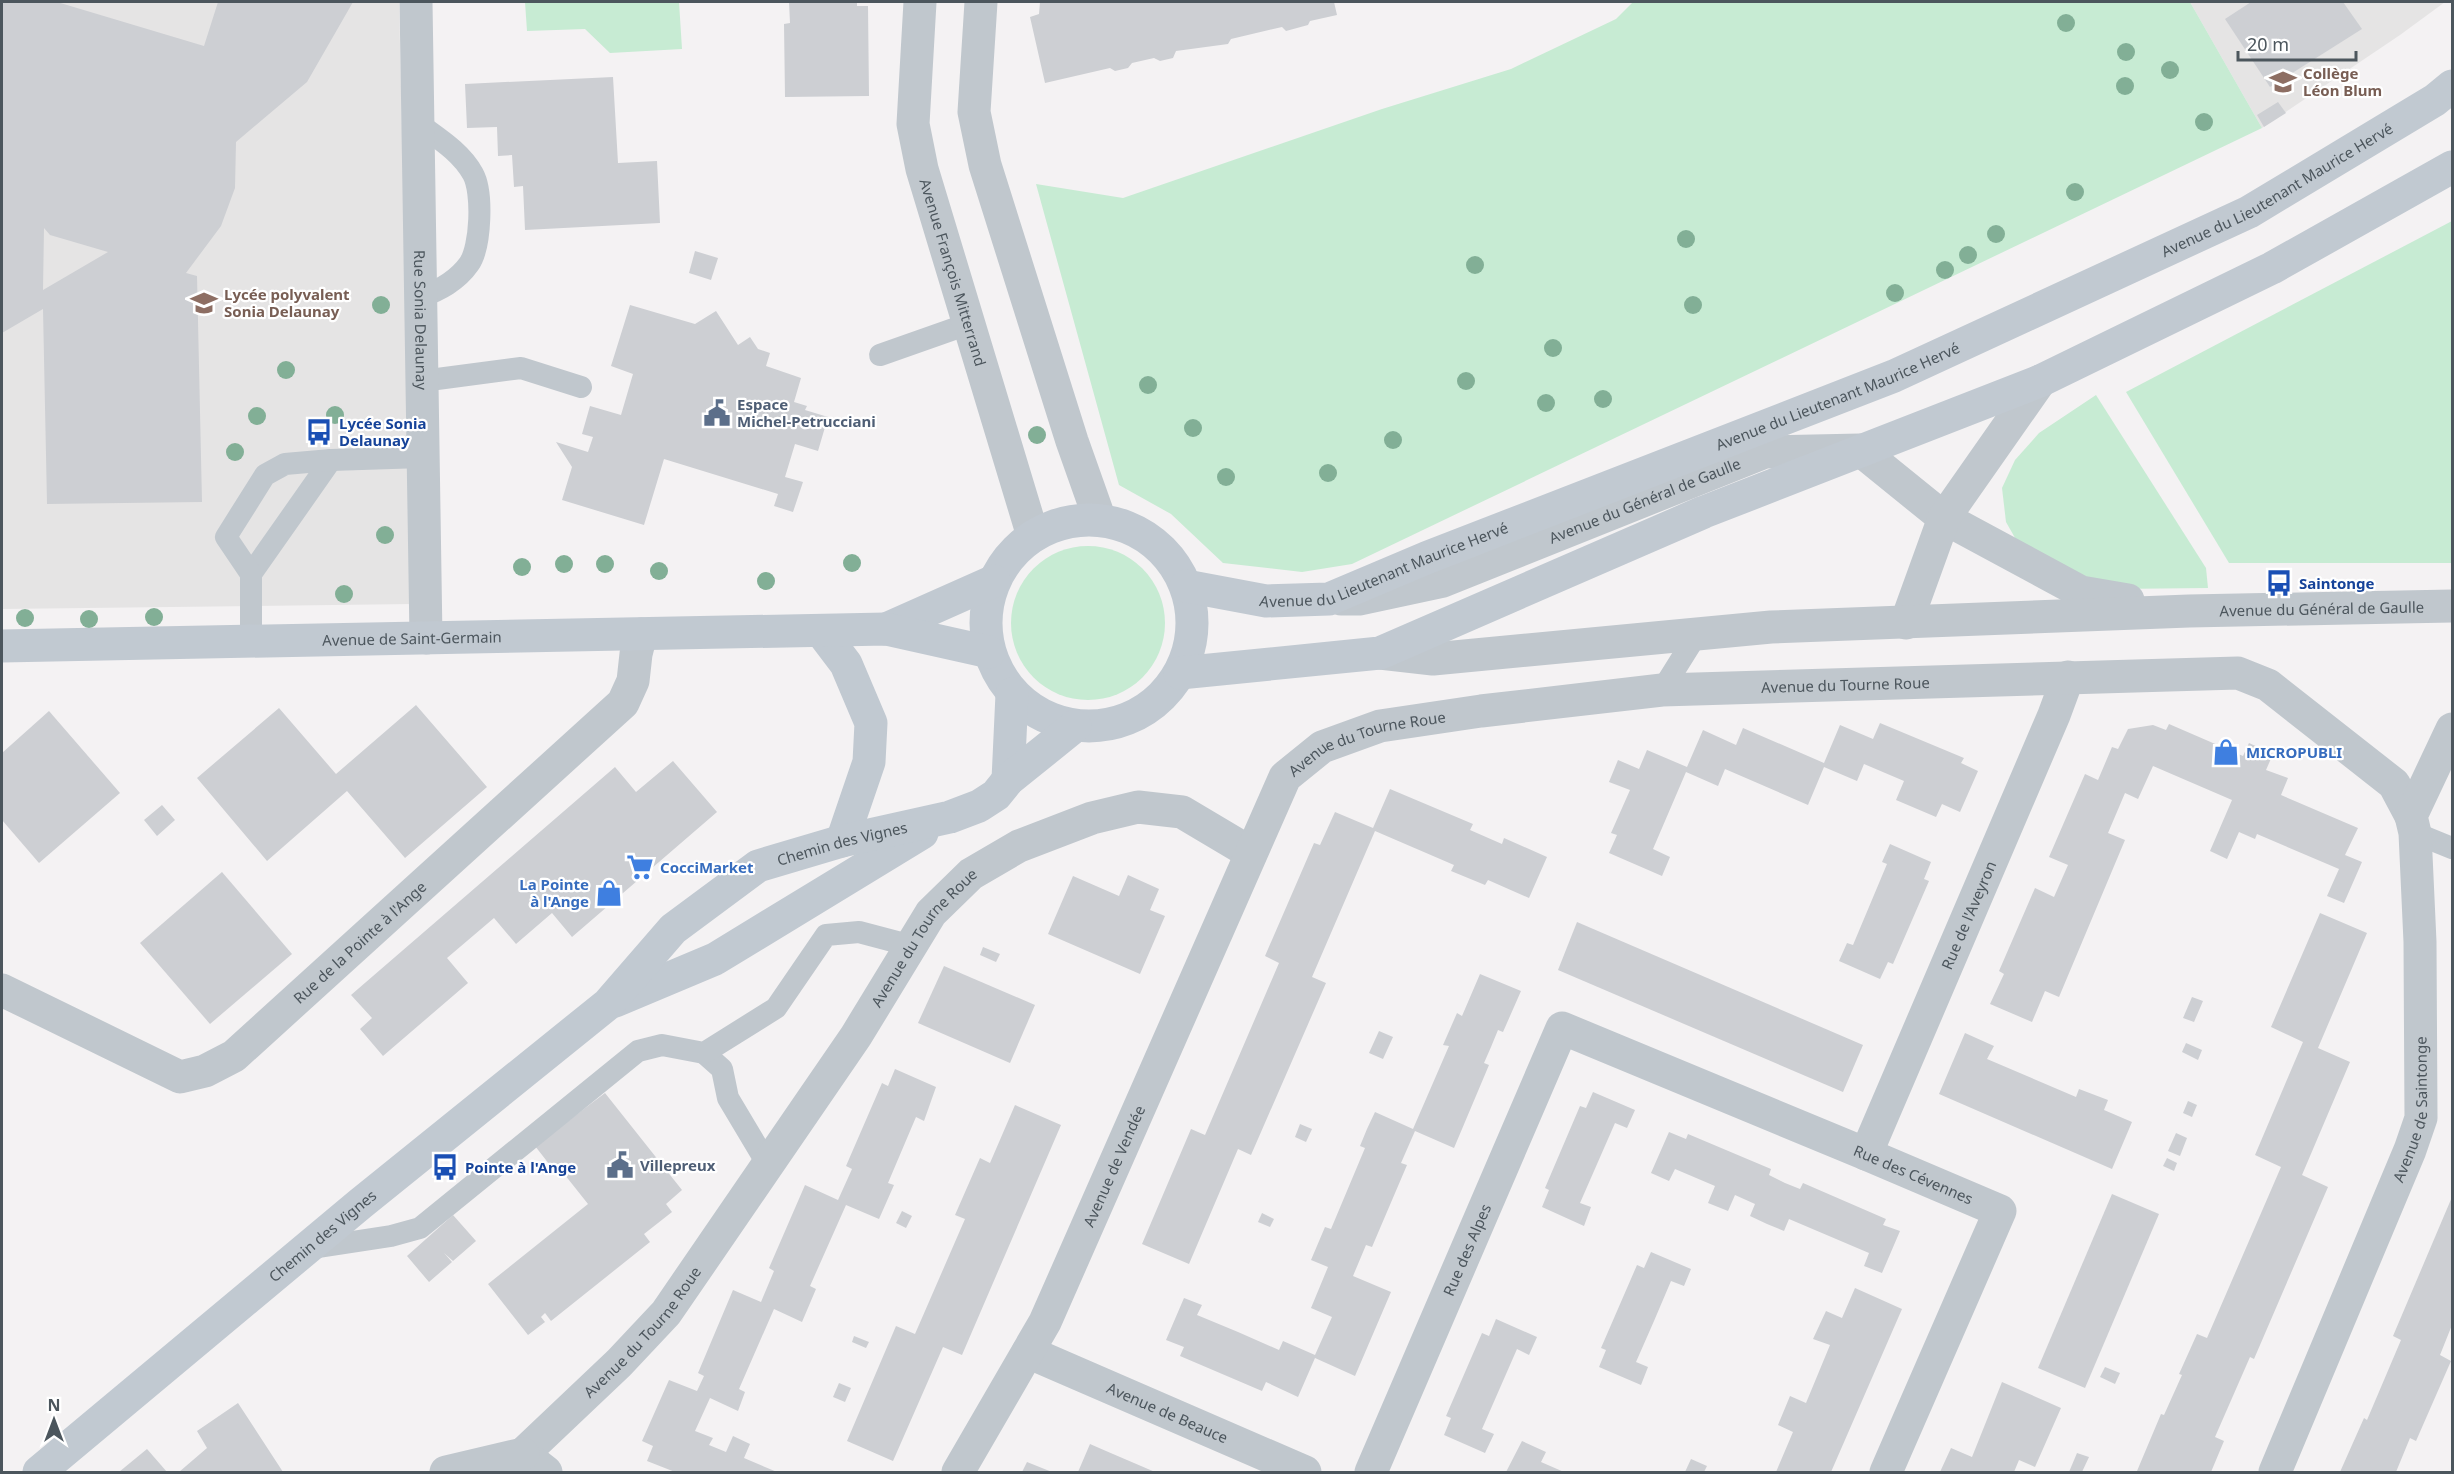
<svg xmlns="http://www.w3.org/2000/svg" width="2454" height="1474" font-family="'Noto Sans',sans-serif">
<rect width="100%" height="100%" fill="#f4f2f3"/>
<g fill="#e5e4e4">
<path d="M2,2H399L413,604L2,609Z"/>
<path d="M2190,2H2445L2400,35L2262,128Z"/>
</g>
<g fill="#c7ebd3">
<path d="M525,2H679L682,49L610,53L585,29L527,31Z"/>
<path d="M1633,2H2190L2262,128L1352,564L1302,572L1223,563L1171,514L1119,485L1036,184L1123,198L1382,109L1511,69L1616,19Z"/>
<path d="M2452,221V563H2229L2126,392Z"/>
<path d="M2096,395L2206,568L2208,588L2114,589L2023,552L2006,522L2002,488L2015,460L2039,433Z"/>
<circle cx="1088" cy="623" r="77"/>
</g>
<g fill="#cdcfd3" fill-rule="evenodd">
<path d="M2,2H57L204,46L218,2H353L307,82L236,142L235,188L221,226L186,273L197,276L202,502L47,504L43,309L2,333ZM44,228L50,235L108,252L43,290Z"/>
<path d="M789,2H857V6H868L869,96L785,97L784,24L790,23Z"/>
<path d="M1040,2H1334L1337,15L1310,21L1308,25L1286,31L1282,27L1231,39L1228,44L1176,51L1173,58L1160,61L1154,58L1132,63L1128,68L1115,71L1110,68L1045,83L1030,17L1039,14Z"/>
<path d="M2251,2H2343L2362,29L2270,87L2225,19Z"/>
<path d="M613,77L618,163L657,161L660,223L525,230L523,186L514,187L512,155L498,156L497,127L467,128L465,84Z"/>
<path d="M2278,102L2286,113L2264,127L2257,115Z"/>
<path d="M695,251L718,258L711,280L689,273Z"/>
<path d="M630,305L695,324L716,311L738,345L750,337L758,349L770,353L766,366L801,378L794,402L807,406L805,410L828,417L818,451L795,444L785,477L803,482L793,512L774,506L778,494L664,459L644,525L562,500L572,467L556,442L588,452L593,437L582,434L590,406L621,415L633,374L611,366Z"/>
<path d="M416,705L487,787L405,858L347,791L267,861L197,778L279,708L336,774Z"/>
<path d="M49,711L120,793L39,863L2,820V753Z"/>
<path d="M1880,723L1964,758L1961,763L1978,771L1960,812L1942,804L1936,817L1896,800L1904,781L1864,764L1857,781L1824,767L1808,805L1725,769L1718,786L1686,772L1653,849L1670,857L1662,876L1609,853L1617,835L1611,833L1630,790L1609,782L1618,760L1639,769L1647,750L1687,767L1703,730L1736,745L1743,728L1824,763L1840,725L1873,739Z"/>
<path d="M2169,724L2243,756L2249,743L2273,754L2266,770L2288,778L2281,795L2358,828L2345,855L2362,862L2344,903L2327,896L2339,869L2257,834L2255,839L2239,832L2227,859L2210,851L2232,800L2153,766L2138,799L2125,793L2108,833L2125,840L2059,997L2045,991L2032,1022L1990,1004L2004,974L1999,971L2035,888L2054,897L2068,865L2049,857L2085,774L2098,780L2112,747L2118,749L2128,729L2153,725L2166,730Z"/>
<path d="M673,761L717,812L572,937L552,913L516,944L494,918L447,958L468,983L383,1056L360,1029L372,1018L351,995L615,767L636,792Z"/>
<path d="M1390,789L1473,824L1470,830L1502,844L1504,838L1547,857L1529,898L1488,880L1485,885L1451,871L1454,865L1375,831L1312,977L1326,983L1251,1155L1238,1149L1189,1264L1142,1244L1191,1129L1205,1135L1279,963L1265,956L1314,843L1320,845L1335,812L1373,828Z"/>
<path d="M162,805L175,820L157,836L144,820Z"/>
<path d="M1890,844L1931,862L1924,879L1929,881L1893,964L1888,962L1880,979L1839,961L1847,943L1853,945L1887,864L1882,862Z"/>
<path d="M222,872L292,954L210,1024L140,943Z"/>
<path d="M1128,875L1159,889L1150,910L1165,916L1140,974L1048,934L1073,876L1119,896Z"/>
<path d="M2320,913L2367,933L2318,1048L2350,1062L2302,1175L2328,1187L2254,1359L2250,1357L2215,1437L2224,1441L2211,1472H2141L2137,1471L2161,1414L2164,1415L2182,1375L2179,1374L2197,1334L2207,1338L2281,1167L2255,1155L2303,1042L2271,1027Z"/>
<path d="M1577,922L1863,1045L1843,1092L1558,970Z"/>
<path d="M983,947L1000,954L996,962L980,955Z"/>
<path d="M944,966L1035,1005L1010,1063L918,1023Z"/>
<path d="M1480,974L1521,991L1503,1032L1498,1030L1491,1047L1484,1063L1489,1065L1454,1148L1415,1131L1401,1163L1407,1165L1372,1247L1366,1245L1353,1276L1391,1292L1355,1376L1315,1358L1298,1397L1266,1382L1262,1391L1180,1356L1184,1347L1166,1340L1184,1298L1202,1305L1197,1315L1238,1332L1279,1350L1283,1341L1315,1355L1332,1317L1311,1308L1328,1267L1311,1260L1325,1227L1331,1229L1365,1148L1360,1146L1367,1129L1375,1112L1413,1129L1449,1046L1443,1045L1457,1013L1462,1016Z"/>
<path d="M2192,997L2203,1001L2194,1022L2183,1018Z"/>
<path d="M1379,1031L1393,1037L1383,1059L1369,1053Z"/>
<path d="M1965,1033L1994,1046L1987,1059L2076,1097L2079,1089L2108,1100L2104,1110L2132,1122L2112,1169L1939,1094Z"/>
<path d="M2186,1043L2202,1050L2198,1060L2182,1052Z"/>
<path d="M895,1069L936,1087L924,1121L916,1117L888,1183L894,1185L879,1219L846,1205L810,1286L816,1289L802,1322L774,1309L739,1389L745,1392L738,1411L710,1398L695,1431L713,1438L709,1445L726,1452L733,1436L750,1444L744,1458L777,1472H675L647,1461L653,1446L642,1441L669,1380L697,1391L704,1376L698,1373L733,1290L761,1302L774,1271L769,1268L805,1185L838,1200L852,1169L846,1166L882,1083L888,1086Z"/>
<path d="M1593,1092L1635,1110L1627,1128L1615,1123L1580,1203L1591,1207L1584,1226L1542,1207L1549,1190L1545,1188L1580,1106L1586,1108Z"/>
<path d="M605,1093L682,1190L666,1204L672,1212L644,1234L650,1242L551,1321L545,1313L541,1317L545,1322L528,1335L488,1284L588,1204L557,1165L553,1169L535,1146Z"/>
<path d="M2188,1101L2197,1105L2192,1117L2183,1113Z"/>
<path d="M1015,1105L1061,1125L962,1355L943,1347L893,1461L847,1441L896,1326L915,1334L965,1219L955,1215L980,1158L990,1163Z"/>
<path d="M1300,1124L1312,1129L1306,1142L1295,1137Z"/>
<path d="M1669,1132L1686,1139L1688,1134L1771,1169L1769,1175L1785,1183L1800,1189L1803,1183L1886,1219L1883,1225L1900,1231L1882,1273L1864,1266L1869,1253L1789,1219L1784,1231L1767,1224L1750,1216L1755,1204L1735,1195L1728,1211L1708,1203L1715,1186L1675,1169L1669,1181L1651,1173Z"/>
<path d="M2176,1133L2187,1138L2180,1156L2168,1151Z"/>
<path d="M2167,1158L2177,1163L2174,1171L2163,1166Z"/>
<path d="M2112,1194L2159,1214L2085,1388L2038,1368Z"/>
<path d="M2452,1197V1325L2440,1355L2451,1361L2416,1441L2410,1438L2396,1472H2340L2364,1418L2367,1420L2401,1340L2393,1336Z"/>
<path d="M902,1211L912,1216L906,1228L896,1223Z"/>
<path d="M1262,1213L1274,1219L1270,1227L1258,1222Z"/>
<path d="M453,1215L476,1241L453,1261L444,1253L452,1262L429,1282L407,1256Z"/>
<path d="M1651,1252L1691,1269L1684,1286L1671,1281L1654,1321L1636,1362L1648,1367L1641,1385L1599,1367L1606,1350L1601,1348L1637,1265L1644,1268Z"/>
<path d="M1855,1288L1902,1309L1831,1472H1776L1793,1432L1778,1425L1790,1396L1806,1403L1830,1345L1813,1339L1826,1311L1842,1318Z"/>
<path d="M1496,1319L1537,1337L1529,1355L1517,1349L1482,1429L1494,1434L1485,1453L1444,1435L1451,1418L1446,1416L1482,1333L1489,1336Z"/>
<path d="M854,1336L869,1342L866,1348L852,1342Z"/>
<path d="M2105,1367L2120,1373L2115,1384L2100,1377Z"/>
<path d="M2002,1382L2061,1408L2035,1467L2019,1460L2014,1472H1940L1951,1448L1972,1457Z"/>
<path d="M839,1383L851,1388L845,1402L833,1397Z"/>
<path d="M238,1403L283,1472H179L207,1448L197,1431Z"/>
<path d="M1522,1441L1546,1452L1541,1462L1564,1472H1506Z"/>
<path d="M1090,1444L1106,1451L1155,1472H1078Z"/>
<path d="M147,1449L167,1472H119Z"/>
<path d="M2077,1453L2089,1457L2082,1472H2069Z"/>
<path d="M1691,1459L1707,1466L1704,1472H1685Z"/>
<path d="M1027,1462L1052,1472H1022Z"/>
</g>
<g fill="none" stroke-linecap="round" stroke-linejoin="round">
<g stroke="#c0c7cd" stroke-width="22">
<path d="M419,124C438,138 461,152 473,174C483,192 481,247 469,264C457,281 440,290 421,297"/>
<path d="M880,355L968,324"/>
<path d="M422,381L521,368L581,387"/>
<path d="M251,574L331,460"/>
<path d="M251,642V574L226,537L265,475L285,464L331,460L423,457"/>
<path d="M1662,690L1697,634"/>
<path d="M2415,833L2452,848"/>
<path d="M704,1053L722,1069L728,1098L768,1165"/>
<path d="M306,1249L391,1236L420,1228L638,1051L662,1045L704,1053L776,1008L826,935L859,932L912,946"/>
</g>
<g stroke="#c0c7cd" stroke-width="33">
<path id="s1" d="M416,2L426,638"/>
<path id="s2" d="M920,2L913,124L922,169L1033,536"/>
<path d="M981,2L974,112L985,165L1072,441L1100,520"/>
<path id="s3" d="M1341,599H1359L1443,581L1765,452L1860,450L1944,518L2081,592L2128,600"/>
<path d="M1906,623L1944,518L2040,381"/>
<path id="s4" d="M1380,653L1433,659L1771,627L2189,611L2452,606"/>
<path id="s5" d="M2,990L180,1077L205,1071L234,1056L623,703L633,681L636,654L641,634"/>
<path id="s6" d="M1866,1154L2054,715L2068,677"/>
<path id="s7" d="M1028,1352L1305,1472"/>
<path id="s8" d="M523,1454L619,1363L666,1313L856,1036L931,913L971,874L1019,846L1092,818L1138,807L1182,812L1251,853"/>
<path d="M523,1454L546,1472"/>
<path d="M446,1472L523,1454"/>
<path id="s9" d="M958,1472L1045,1322L1285,777L1322,747L1380,726L1481,711L1662,690L2238,673L2268,685L2394,784L2411,816"/>
<path id="s10" d="M1371,1472L1562,1028L1866,1154L2000,1211L1886,1472"/>
<path id="s11" d="M2275,1472L2410,1150L2421,1118L2420,942L2415,833L2411,816L2452,729"/>
</g>
<g stroke="#c1c9d1" stroke-width="33">
<circle cx="1089" cy="623" r="103"/>
<path id="s12" d="M1186,586L1266,601L1329,599L1426,558L1894,376L2249,212L2435,100L2452,86"/>
<path d="M886,629L994,581"/>
<path d="M821,631L846,664L871,723L869,762L842,841"/>
<path id="s13" d="M2,646L886,629L989,652"/>
<path d="M1180,673L1380,653L1704,512L2040,381L2272,268L2452,167"/>
<path d="M1008,780L1012,694"/>
<path d="M615,1001L715,959L922,833"/>
<path id="s14" d="M39,1472L360,1204L608,1004L673,929L758,866L842,841L950,817L979,806L996,795L1008,780L1075,726"/>
</g>
</g>
<g fill="#82af96">
<circle cx="2066" cy="23" r="9"/>
<circle cx="2126" cy="52" r="9"/>
<circle cx="2170" cy="70" r="9"/>
<circle cx="2125" cy="86" r="9"/>
<circle cx="2204" cy="122" r="9"/>
<circle cx="2075" cy="192" r="9"/>
<circle cx="1996" cy="234" r="9"/>
<circle cx="1686" cy="239" r="9"/>
<circle cx="1968" cy="255" r="9"/>
<circle cx="1475" cy="265" r="9"/>
<circle cx="1945" cy="270" r="9"/>
<circle cx="1895" cy="293" r="9"/>
<circle cx="381" cy="305" r="9"/>
<circle cx="1693" cy="305" r="9"/>
<circle cx="1553" cy="348" r="9"/>
<circle cx="286" cy="370" r="9"/>
<circle cx="1466" cy="381" r="9"/>
<circle cx="1148" cy="385" r="9"/>
<circle cx="1603" cy="399" r="9"/>
<circle cx="1546" cy="403" r="9"/>
<circle cx="335" cy="415" r="9"/>
<circle cx="257" cy="416" r="9"/>
<circle cx="1193" cy="428" r="9"/>
<circle cx="1037" cy="435" r="9"/>
<circle cx="1393" cy="440" r="9"/>
<circle cx="235" cy="452" r="9"/>
<circle cx="1328" cy="473" r="9"/>
<circle cx="1226" cy="477" r="9"/>
<circle cx="385" cy="535" r="9"/>
<circle cx="852" cy="563" r="9"/>
<circle cx="564" cy="564" r="9"/>
<circle cx="605" cy="564" r="9"/>
<circle cx="522" cy="567" r="9"/>
<circle cx="659" cy="571" r="9"/>
<circle cx="766" cy="581" r="9"/>
<circle cx="344" cy="594" r="9"/>
<circle cx="154" cy="617" r="9"/>
<circle cx="25" cy="618" r="9"/>
<circle cx="89" cy="619" r="9"/>
</g>
<defs>
<symbol id="school-bare" viewBox="-9 -9 18 18"><path d="M0-5L7-2L0 1L-7-2ZM-4 1L0 2.5L4 1V4Q0 6-4 4Z" fill="#8d6e63" stroke="#fff" stroke-width="2.5" paint-order="stroke"/></symbol>
<symbol id="civic-bare" viewBox="-9 -9 18 18"><path d="M-.6-6.5H3V-4.5H.6V-3L4-1V1h2V6H-6V1h2V-1L-.6-3ZM-1.2 2.5V6h2.4V2.5Z" fill="#5c6f8a" stroke="#fff" stroke-width="2.5" paint-order="stroke"/></symbol>
<symbol id="bus-bare" viewBox="-9 -9 18 18"><path d="M-5-6H5V4H4V6H2V4H-2V6H-4V4H-5ZM-3.5-4V0h7V-4ZM-3.5 1.2v1.5H-2V1.2ZM2 1.2v1.5H3.5V1.2Z" fill="#1a4fb4" stroke="#fff" stroke-width="2.5" paint-order="stroke"/></symbol>
<symbol id="shop-bare" viewBox="-9 -9 18 18"><path d="M-5-2.5h2.3a2.7 3.5 0 0 1 5.4 0H5L5.5 6h-11ZM-1.5-2.5h3a1.5 2.3 0 0 0-3 0Z" fill="#3f7fe0" stroke="#fff" stroke-width="2.5" paint-order="stroke"/></symbol>
<symbol id="supermarket-bare" viewBox="-9 -9 18 18"><path d="M-6-5.5h2.5l.6 2H6L4.5 2H-2.5L-4.4-4H-6ZM-1.5 3.2a1.3 1.3 0 1 0 .1 0ZM3 3.2a1.3 1.3 0 1 0 .1 0Z" fill="#3f7fe0" stroke="#fff" stroke-width="2.5" paint-order="stroke"/></symbol>
</defs>
<g fill-rule="evenodd">
<use href="#school-bare" x="2264" y="63" width="38" height="38"/>
<use href="#school-bare" x="185" y="284" width="38" height="38"/>
<use href="#civic-bare" x="698" y="394" width="38" height="38"/>
<use href="#bus-bare" x="300" y="413" width="38" height="38"/>
<use href="#bus-bare" x="2260" y="564" width="38" height="38"/>
<use href="#shop-bare" x="2207" y="733" width="38" height="38"/>
<use href="#supermarket-bare" x="621" y="848" width="38" height="38"/>
<use href="#shop-bare" x="590" y="874" width="38" height="38"/>
<use href="#civic-bare" x="601" y="1146" width="38" height="38"/>
<use href="#bus-bare" x="426" y="1148" width="38" height="38"/>
</g>
<g text-anchor="middle" dominant-baseline="central" stroke-width="4.5" stroke-linejoin="round" paint-order="stroke">
<g font-size="15" font-weight="bold" fill="#785e54" stroke="#fff" text-anchor="start">
<text x="2303" y="73">Collège<tspan x="2303" dy="17">Léon Blum</tspan></text>
<text x="224" y="294">Lycée polyvalent<tspan x="224" dy="17">Sonia Delaunay</tspan></text>
</g>
<g font-size="15" fill="#4c565d" stroke="#fff">
<text stroke="none"><textPath href="#s12" startOffset="1178">Avenue du Lieutenant Maurice Hervé</textPath></text>
<text stroke="none"><textPath href="#s2" startOffset="276">Avenue François Mitterrand</textPath></text>
<text stroke="none"><textPath href="#s1" startOffset="318">Rue Sonia Delaunay</textPath></text>
<text stroke="none"><textPath href="#s12" startOffset="692">Avenue du Lieutenant Maurice Hervé</textPath></text>
<text stroke="none"><textPath href="#s3" startOffset="321">Avenue du Général de Gaulle</textPath></text>
<text stroke="none"><textPath href="#s12" startOffset="206">Avenue du Lieutenant Maurice Hervé</textPath></text>
<text stroke="none"><textPath href="#s4" startOffset="944">Avenue du Général de Gaulle</textPath></text>
<text stroke="none"><textPath href="#s13" startOffset="410">Avenue de Saint-Germain</textPath></text>
<text stroke="none"><textPath href="#s9" startOffset="1346">Avenue du Tourne Roue</textPath></text>
<text stroke="none"><textPath href="#s9" startOffset="860">Avenue du Tourne Roue</textPath></text>
<text stroke="none"><textPath href="#s14" startOffset="1029">Chemin des Vignes</textPath></text>
<text stroke="none"><textPath href="#s6" startOffset="260">Rue de l'Aveyron</textPath></text>
<text stroke="none"><textPath href="#s8" startOffset="657">Avenue du Tourne Roue</textPath></text>
<text stroke="none"><textPath href="#s5" startOffset="426">Rue de la Pointe à l'Ange</textPath></text>
<text stroke="none"><textPath href="#s11" startOffset="390">Avenue de Saintonge</textPath></text>
<text stroke="none"><textPath href="#s9" startOffset="344">Avenue de Vendée</textPath></text>
<text stroke="none"><textPath href="#s10" startOffset="864">Rue des Cévennes</textPath></text>
<text stroke="none"><textPath href="#s14" startOffset="369">Chemin des Vignes</textPath></text>
<text stroke="none"><textPath href="#s10" startOffset="242">Rue des Alpes</textPath></text>
<text stroke="none"><textPath href="#s8" startOffset="171">Avenue du Tourne Roue</textPath></text>
<text stroke="none"><textPath href="#s7" startOffset="152">Avenue de Beauce</textPath></text>
</g>
<g font-size="15" font-weight="bold" fill="#4e5e75" stroke="#fff" text-anchor="start">
<text x="737" y="404">Espace<tspan x="737" dy="17">Michel-Petrucciani</tspan></text>
<text x="640" y="1165">Villepreux</text>
</g>
<g font-size="15" font-weight="bold" fill="#164399" stroke="#fff" text-anchor="start">
<text x="339" y="423">Lycée Sonia<tspan x="339" dy="17">Delaunay</tspan></text>
<text x="2299" y="583">Saintonge</text>
<text x="465" y="1167">Pointe à l'Ange</text>
</g>
<g font-size="15" font-weight="bold" fill="#366cbe" stroke="#fff" text-anchor="start">
<text x="2246" y="752">MICROPUBLI</text>
<text x="660" y="867">CocciMarket</text>
<text x="589" y="884" text-anchor="end">La Pointe<tspan x="589" dy="17">à l'Ange</tspan></text>
</g>
</g>
<rect width="2454" height="1474" fill="none" stroke="#4c565d" stroke-width="6"/>
<g transform="translate(54 1420)" stroke="#ffffff" stroke-width="4.5" paint-order="stroke">
<path d="M0-4.5L10 22L0 15L-10 22Z" fill="#4c565d"/>
<text y="-9" font-size="16" font-weight="bold" text-anchor="middle" fill="#4c565d">N</text>
</g>
<path d="M2238 51v9h118v-9" fill="none" stroke="#4c565d" stroke-width="3"/>
<text x="2247" y="51" font-size="18" fill="#4c565d" stroke="#ffffff" stroke-width="4.5" paint-order="stroke">20 m</text>
</svg>
